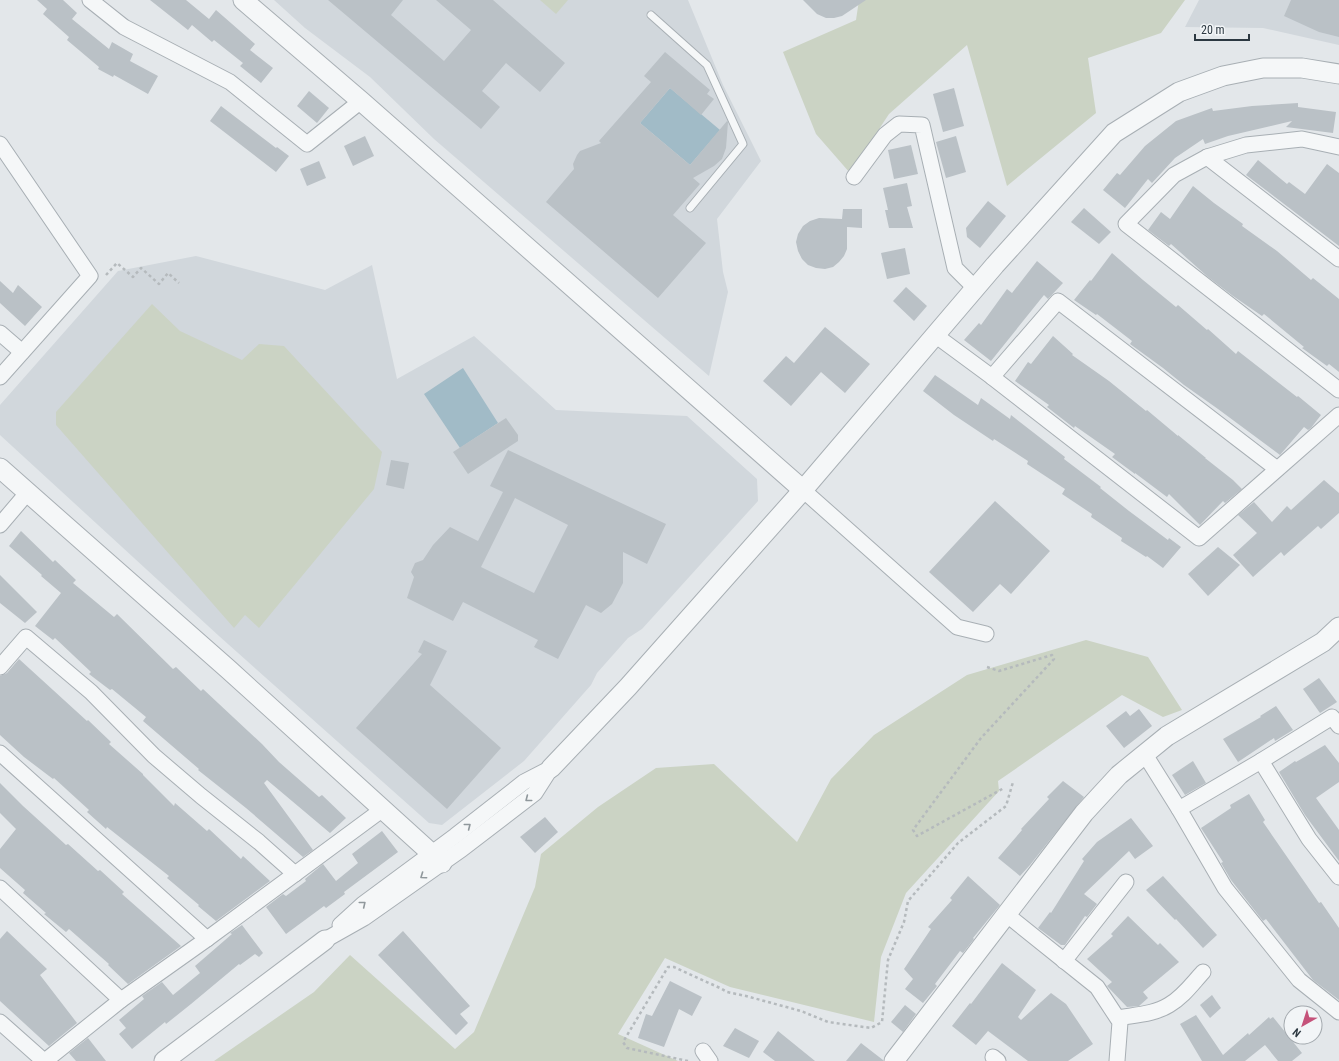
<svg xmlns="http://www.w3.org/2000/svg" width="1339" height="1061" font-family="'Roboto Condensed',sans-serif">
<rect width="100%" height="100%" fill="#e3e7ea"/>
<g fill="#d1d7dc">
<path d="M274,0H688L723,85L761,161L717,219L723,272L728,292L709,376L434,139L370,77L305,28Z"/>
<path d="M1199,0H1339V45L1263,28L1185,27Z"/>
<path d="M196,256L325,290L372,265L397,379L474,336L556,410L687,416L757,479L758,501L642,629L628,638L597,673L591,685L524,761L442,825L429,823L219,636L0,435V405L118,271Z"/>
</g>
<g fill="#cbd3c4">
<path d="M540,0H568L556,14Z"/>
<path d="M859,0H1185L1161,33L1088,58L1096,113L1007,186L967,45L889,114L850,173L816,134L783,52L856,20Z"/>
<path d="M152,304L180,331L242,360L259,344L284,346L382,452L374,489L259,628L245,615L234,628L56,425V412Z"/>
<path d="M1086,640L1148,657L1182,710L1163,717L1122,695L998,781L999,791L906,893L881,957L874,1022L730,987L665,958L618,1034L678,1061H214L314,992L350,955L455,1049L474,1032L535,887L541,854L598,807L656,768L714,764L797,842L831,779L874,735L967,675Z"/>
</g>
<g fill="#a1bbc7">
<path d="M670,88L720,130L690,165L640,123Z"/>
<path d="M463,368L498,423L460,448L424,394Z"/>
</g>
<g fill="#bac1c6" fill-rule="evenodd">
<path d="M37,0H63L77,13L72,19L109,49L112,42L133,54L130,61L158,76L148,94L114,75L113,77L98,69L99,67L67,40L69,37L43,14L47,9Z"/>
<path d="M150,0H186L209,19L216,10L255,44L250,50L273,68L261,83L240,66L243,63L214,40L212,42L192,25L188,30Z"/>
<path d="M328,0H403L391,15L444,61L471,30L436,0H493L565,63L540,92L506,63L482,91L500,107L481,129Z"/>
<path d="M803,0H866L842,16L834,18H826L817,14Z"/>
<path d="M1291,0H1339V37L1319,32L1284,16Z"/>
<path d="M665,52L710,90L707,94L714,99L701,115L670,88L640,123L690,165L727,121L728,122L726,148L722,159L714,166L693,178L700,184L673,215L706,243L658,298L546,202L574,169L573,164L577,155L580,151L601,143L599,141L651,82L644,76Z"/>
<path d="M954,88L964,126L943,132L933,94Z"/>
<path d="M309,91L329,108L317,123L297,106Z"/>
<path d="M1298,103V107L1336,112L1333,133L1286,127L1292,121L1228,136L1205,144L1203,139L1175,158L1152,183L1148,179L1125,208L1103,190L1117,173L1120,175L1145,146L1176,121L1212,108L1213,111L1252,106Z"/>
<path d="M221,106L276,148L277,147L289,156L276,172L210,121Z"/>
<path d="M365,136L374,156L353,166L344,146Z"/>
<path d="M956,136L966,172L946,178L936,142Z"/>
<path d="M911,145L918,174L894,179L888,150Z"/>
<path d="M1258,160L1287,184L1289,182L1305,194L1327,164L1339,173V246L1246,175Z"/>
<path d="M319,161L326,178L307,186L300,169Z"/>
<path d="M907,183L912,206L907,207L913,228H889L885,210H888L883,188Z"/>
<path d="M1193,186L1214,203L1243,224L1242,226L1277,251L1311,280L1313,278L1339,299V372L1329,364L1327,366L1302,348L1304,347L1264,314L1262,316L1233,296L1208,277L1171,244L1169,246L1148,230L1161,212L1170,219Z"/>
<path d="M988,201L1006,216L980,248L967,237L966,228Z"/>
<path d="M1084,208L1111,232L1099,244L1071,222Z"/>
<path d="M843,209H862V228L847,227V249L844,256L839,262L833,267L825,269L816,268L808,265L802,259L798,251L796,242L798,234L803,226L810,221L819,218L842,219Z"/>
<path d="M905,248L910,274L887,279L881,253Z"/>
<path d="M1112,253L1143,280L1176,307L1178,305L1207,330L1208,329L1236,354L1238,351L1297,397L1298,396L1321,415L1311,428L1308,430L1304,427L1280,455L1218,409L1184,385L1163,368L1130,344L1132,341L1097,314L1096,315L1074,300L1090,280L1091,281Z"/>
<path d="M1037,261L1063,283L1048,299L1044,295L991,361L964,340L979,323L981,325L1007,289L1012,293Z"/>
<path d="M0,281L13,293L18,285L42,307L25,326L0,303Z"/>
<path d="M906,287L927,306L914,321L893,301Z"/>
<path d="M825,327L870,364L845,393L821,372L791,406L763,381L786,356L794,363Z"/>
<path d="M1053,336L1073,354L1072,355L1109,381L1146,411L1147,410L1178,436V435L1206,458H1205L1233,480L1242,489L1225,503L1223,501L1200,525L1169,494L1167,497L1135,473V474L1112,457L1115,454L1075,426L1074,428L1047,407L1049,405L1015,381L1028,362L1031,364Z"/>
<path d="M935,375L978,405L981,398L1010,419L1011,415L1065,457L1064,459L1101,487L1100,488L1129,511L1168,540L1169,538L1181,547L1163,568L1147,556L1146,557L1121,541L1122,538L1091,517L1092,514L1062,494L1065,489L1027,464L1028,461L994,439L993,441L954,415L923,391Z"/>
<path d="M506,418L518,435V441L468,474L453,452Z"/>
<path d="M508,450L666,524L647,564L623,552V583L612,604L601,613L586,605L558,659L534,647L538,640L463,602L453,621L407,598L414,577L411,572L415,563L423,560L433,545L450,527L478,541L503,492L490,486ZM515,498L568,525L534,593L481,567Z"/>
<path d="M391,460L409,463L404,489L386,485Z"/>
<path d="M1324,480L1339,493V513L1321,529L1318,526L1284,556L1281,552L1253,577L1233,555L1257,533L1238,515L1254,502L1272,522L1287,506L1291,510Z"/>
<path d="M995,501L1050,551L1011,594L1000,584L973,612L929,572Z"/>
<path d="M21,531L53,562L55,560L76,580L73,583L114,617L117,614L173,669L176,667L201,691L203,689L262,744L279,762L319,797L322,795L346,818L330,833L267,780L264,783L313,850L303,857L246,808L198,770L199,769L143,721L146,717L112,689L110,690L89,674L91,672L55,638L53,640L35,626L61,593L41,576L42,575L9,546Z"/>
<path d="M1218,547L1240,565L1208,596L1188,574Z"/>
<path d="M0,575L37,612L25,623L0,603Z"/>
<path d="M424,640L447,651L430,685L501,748L447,809L356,728L422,654L418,652Z"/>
<path d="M19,659L87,721L88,720L111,742L109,744L143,774V775L174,806L175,803L207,831L209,829L241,859L243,856L270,881L216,921L198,906L199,905L167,878L169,876L107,827L106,829L87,812L89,810L54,778L53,779L24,757L0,735V676L7,673Z"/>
<path d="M1319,678L1337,702L1320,713L1303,689Z"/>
<path d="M1276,706L1293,730L1275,741L1274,738L1238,762L1223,739L1261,717L1260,716Z"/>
<path d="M1139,709L1152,726L1124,748L1106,726L1126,711L1130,716Z"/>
<path d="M1325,745L1339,763V782L1316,798L1339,830V861L1305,815L1279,772L1295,761L1296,762Z"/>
<path d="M1193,761L1206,783L1185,795L1172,775Z"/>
<path d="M1063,781L1084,797L1030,865L1020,876L998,858L1022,830L1021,829L1049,799L1047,797Z"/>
<path d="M0,783L23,806L66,845L68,844L98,871L100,870L124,892L122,894L181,946L128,984L108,965L109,964L69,929L66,932L44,914L46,913L23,893L25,890L0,868V849L16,829L0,813Z"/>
<path d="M1249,794L1265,820L1263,822L1319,903L1321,902L1339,928V1000L1313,980L1266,919L1263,921L1259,916L1231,880L1221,863L1223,862L1201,828L1231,808L1230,805Z"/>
<path d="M545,817L558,832L535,853L520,837Z"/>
<path d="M1131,818L1153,846L1135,859L1129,851L1084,894L1097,904L1087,917L1085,916L1065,945H1061L1038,928L1050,912L1051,913L1084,861L1082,859L1097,842Z"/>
<path d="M382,831L398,852L344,892L345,894L326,908L324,906L286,934L266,907L283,894L286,896L306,881L305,879L323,864L336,881L358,863L352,854Z"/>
<path d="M968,876L1000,905L973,938L974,939L963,953L960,951L935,984L937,986L923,1003L905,989L913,979L904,969L931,929L928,927L952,900L950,898Z"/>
<path d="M1163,876L1217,935L1203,948L1176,919L1175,920L1146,890Z"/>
<path d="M1128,916L1158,945L1160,943L1179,962L1143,992L1148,998L1139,1006L1127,1007L1107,986L1112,982L1087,959L1113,936L1111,934Z"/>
<path d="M242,925L263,953L259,957L255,954L240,965L239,964L191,1004L166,1024L165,1022L132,1049L119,1034L126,1028L119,1020L144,999L142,996L162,982L173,995L200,973L195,966L232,934L230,933Z"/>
<path d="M7,931L47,969L40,975L77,1023L49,1046L0,1001V939Z"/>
<path d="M403,931L470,1006L460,1014L468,1023L456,1035L378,955Z"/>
<path d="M1002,963L1036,990L1018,1017L1021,1020L1051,993L1066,1004L1093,1044L1068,1061H1028L988,1031L976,1045L952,1026L970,1003L971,1004Z"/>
<path d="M670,981L702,997L692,1016L679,1009L664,1047L638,1038L646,1014L652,1016Z"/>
<path d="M1212,995L1221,1008L1210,1018L1200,1005Z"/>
<path d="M905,1005L916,1014L903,1032L891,1022Z"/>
<path d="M1196,1015L1223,1055L1248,1033L1249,1035L1269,1017L1270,1019L1273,1017L1302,1053L1292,1061H1278L1265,1045L1245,1061H1202L1180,1024Z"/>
<path d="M735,1028L759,1041L749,1058L723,1046Z"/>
<path d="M778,1031L815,1061H775L763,1052Z"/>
<path d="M88,1038L106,1061H76L69,1053Z"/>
<path d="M861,1043L883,1060V1061H846Z"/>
</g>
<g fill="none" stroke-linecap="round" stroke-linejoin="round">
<defs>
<path id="service" d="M651,15L707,65L743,144L690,208"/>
<g id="minor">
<path d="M90,0L124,27L230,82L307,144L361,101"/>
<path d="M0,144L90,276L0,377"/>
<path d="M1339,147L1302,139L1246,145L1207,157L1174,175L1126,224L1339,390"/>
<path d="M1207,157L1339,259"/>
<path d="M854,177L885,135L899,124L922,125L955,268L975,288"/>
<path d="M0,333L22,352"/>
<path d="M935,335L992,377L1199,538L1339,415"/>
<path d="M992,377L1058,301L1277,469"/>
<path d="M803,490L957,627L986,634"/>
<path d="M0,525L28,492"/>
<path d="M0,667L26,637L91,692L154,756L201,796L259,842L295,874"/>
<path d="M0,753L207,939"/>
<path d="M1144,753L1179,809L1225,888L1299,980L1339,1012"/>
<path d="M1261,761L1309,839L1339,877"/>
<path d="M1179,809L1261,761L1332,717L1339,726"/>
<path d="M0,888L121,1000"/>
<path d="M1006,914L1097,987L1120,1022L1117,1061"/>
<path d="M340,925L363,904L455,836L524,782L551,768"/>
<path d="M325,940L364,918L462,849L535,793L551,768"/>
<path d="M1064,961L1126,882"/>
<path d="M1118,1018C1134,1015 1155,1014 1169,1005C1183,997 1192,984 1203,972"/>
<path d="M0,1022L44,1061"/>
<path d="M703,1051L710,1061"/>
<path d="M993,1057L998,1061"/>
<path d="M45,1061L121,1000L207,939L383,809"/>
</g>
<g id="tertiary">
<path d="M243,0L361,101L803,490"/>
<path d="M0,468L228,669L442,863"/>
<path d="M551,768L628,687L803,490L995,265L1114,133L1179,92L1223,76L1263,68H1302L1339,74"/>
<path d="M164,1061L325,940"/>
<path d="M894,1061L1084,813L1119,775L1167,736L1323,642L1339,627"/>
</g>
</defs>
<use href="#service" stroke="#a8afb4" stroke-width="9"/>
<use href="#minor" stroke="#a8afb4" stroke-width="17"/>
<use href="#tertiary" stroke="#a8afb4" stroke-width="21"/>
<g stroke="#b5babd" stroke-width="2.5" stroke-dasharray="3 3" stroke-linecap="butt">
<path d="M106,275L117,263L133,277L141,268L159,284L168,273L179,283"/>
<path d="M987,667L999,671L1052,655L1054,659L981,738L913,830L917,836L1004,788"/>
<path d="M688,1061L627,1048L623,1042L668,967H674L720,988L727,992L746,996L801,1011L828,1022L871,1028L882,1022L888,960L904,922L908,901L958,843L1006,806L1013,782"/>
</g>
<use href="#service" stroke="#f5f7f8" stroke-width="7"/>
<use href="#minor" stroke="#f5f7f8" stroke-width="15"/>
<use href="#tertiary" stroke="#f5f7f8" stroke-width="19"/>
</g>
<defs><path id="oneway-chevron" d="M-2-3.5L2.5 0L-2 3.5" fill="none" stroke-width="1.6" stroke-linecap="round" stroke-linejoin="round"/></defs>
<g stroke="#90989c">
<use href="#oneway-chevron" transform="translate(528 799) rotate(142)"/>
<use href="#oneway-chevron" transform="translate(468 826) rotate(-38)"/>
<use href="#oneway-chevron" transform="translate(423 876) rotate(145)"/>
<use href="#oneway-chevron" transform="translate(363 904) rotate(-39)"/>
</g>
<g transform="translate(1303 1025) rotate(219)"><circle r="19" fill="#f2f5f7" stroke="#a3a9ae"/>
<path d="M0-3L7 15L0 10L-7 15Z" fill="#c5527a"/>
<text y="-6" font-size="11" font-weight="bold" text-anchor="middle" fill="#2c3841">N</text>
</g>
<path d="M1195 34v6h54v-6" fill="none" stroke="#2c3841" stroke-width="2"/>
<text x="1201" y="34" font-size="12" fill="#2c3841" stroke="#f2f5f7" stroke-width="3" paint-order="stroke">20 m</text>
</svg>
